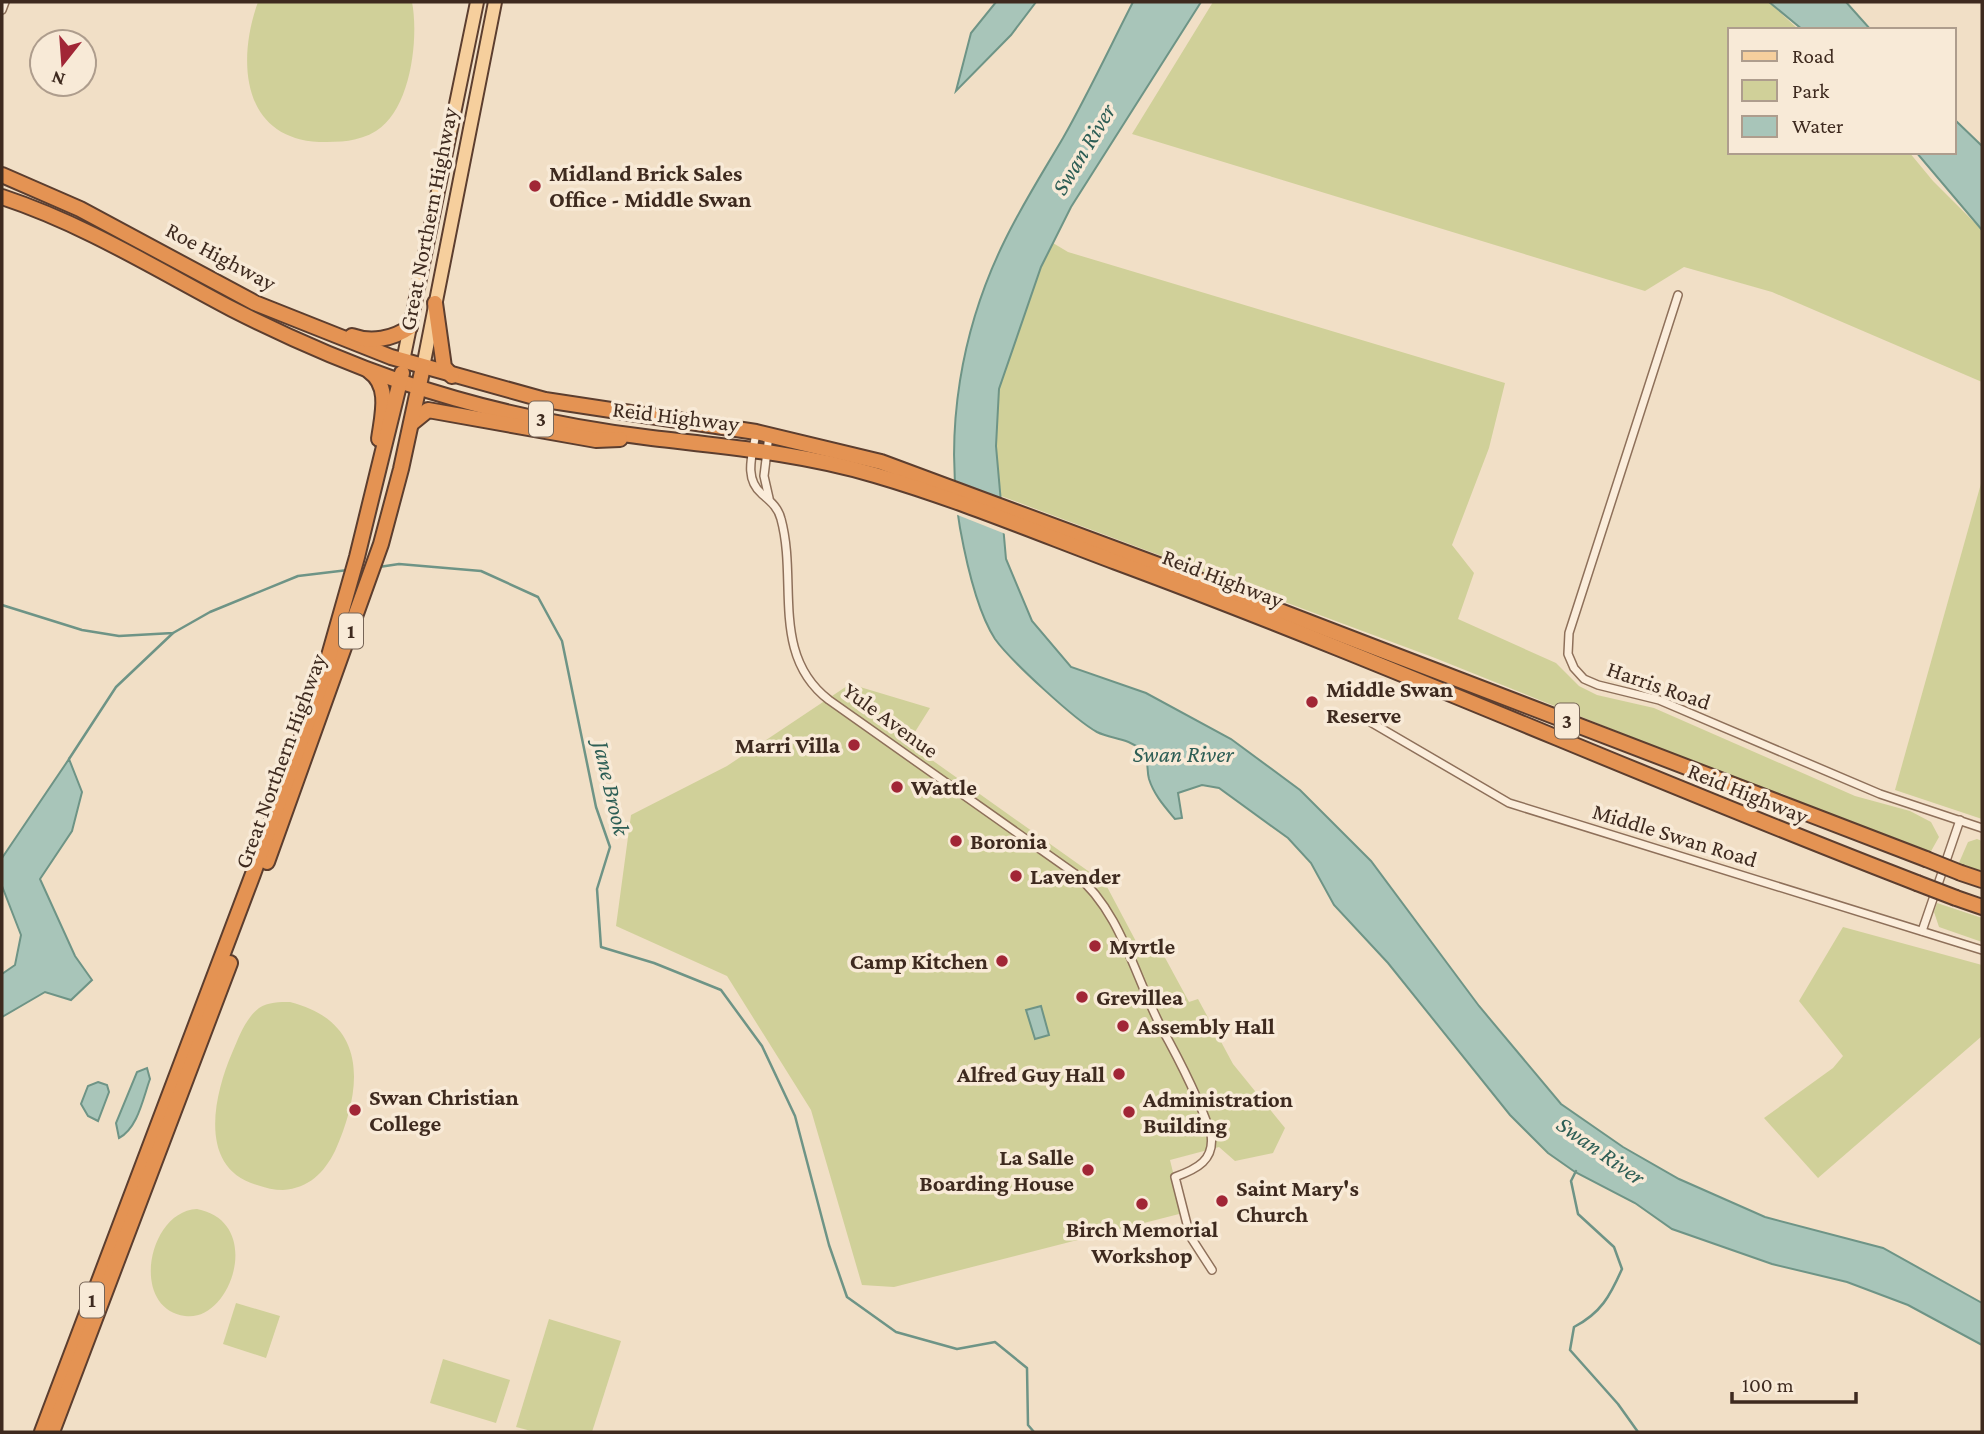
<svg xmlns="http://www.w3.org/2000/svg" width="1984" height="1434" font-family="'Crimson Pro',serif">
<rect width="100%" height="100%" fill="#f1dfc6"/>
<g fill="#d0d099">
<path d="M258,2H412C419,38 411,110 376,131C358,142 340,142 319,142C241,138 237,60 258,2Z"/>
<path d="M1213,2H1769L1799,30H1730V152H1909L1933,181L1982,230V382L1772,292L1684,267L1645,291L1132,134Z"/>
<path d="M1053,243L1068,252L1505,383L1489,448L1452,545L1474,573L1458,619L1556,663L1579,686L1597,695L1654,708L1855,796L1910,811L1931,822L1939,837L1930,853L1848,825L1781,793L1778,796L1435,658L1001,496L996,446L999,389L1041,266Z"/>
<path d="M1982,480V819L1895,790Z"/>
<path d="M850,684L930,708L908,743L1105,883L1140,949L1156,941L1189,1002L1198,999L1233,1064L1285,1128L1273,1153L1235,1161L1219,1147L1170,1160L1183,1213L894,1287L862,1285L811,1110L727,976L616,926L631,815L727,766Z"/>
<path d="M1977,839L1982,841V874L1958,865L1968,842Z"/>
<path d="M1937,903L1982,918V942L1939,927L1934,912Z"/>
<path d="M1843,927L1982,965V1036L1818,1178L1764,1118L1833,1068L1843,1056L1799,1001Z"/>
<path d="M290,1002C369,1022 363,1088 335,1151C324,1173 309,1188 283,1190C274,1190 266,1188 257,1185C197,1168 214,1095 232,1053C239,1037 245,1019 259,1008C268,1002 280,1002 290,1002Z"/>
<path d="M197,1209C265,1222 231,1323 185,1316C129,1308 148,1211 197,1209Z"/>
<path d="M236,1303L280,1316L266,1358L223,1344Z"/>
<path d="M549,1319L621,1341L592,1432H535L516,1427Z"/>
<path d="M443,1359L510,1380L496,1423L430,1403Z"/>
</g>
<g fill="#a8c5b9" stroke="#6e9486" stroke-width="2">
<path d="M996,2H1036L1011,35L956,91L971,33Z"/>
<path d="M1133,2H1201L1071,207L1041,267L999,389L996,446L1006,559L1032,621L1071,667L1146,693L1231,739L1300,790L1371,861L1479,1006L1561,1104L1623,1147L1679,1179L1765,1217L1883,1248L1982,1303V1345L1908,1305L1847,1282L1772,1264L1672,1229L1635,1203L1575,1172L1548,1153L1510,1115L1388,963L1334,905L1311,863L1288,838L1219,788L1202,785L1178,793L1182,818L1175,819C1165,807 1154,795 1149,779C1146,768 1150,760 1141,750C1129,738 1111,739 1097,732C1075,720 1010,660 995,639C977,611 966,561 960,528C944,430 961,329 1005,240C1022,205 1043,172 1063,138C1088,94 1110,47 1133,2Z"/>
<path d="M1769,2H1846L1871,30H1803Z"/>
<path d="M1954,119L1982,146V230L1916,152H1954Z"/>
<path d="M69,759L82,792L72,831L40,879L75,956L92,980L71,1000L45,992L2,1017V974L15,965L21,935L2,886V858Z"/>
<path d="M1041,1006L1049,1035L1035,1039L1026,1010Z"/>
<path d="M147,1068L150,1079C143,1098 138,1128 119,1138L116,1123L137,1072Z"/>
<path d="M98,1082L107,1085L109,1092L98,1121L88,1116L81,1104L88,1086Z"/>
</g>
<path fill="#f1dfc6" d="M949,480L1005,501L1008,535L955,514Z"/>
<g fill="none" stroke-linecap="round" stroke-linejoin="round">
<g stroke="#6e9486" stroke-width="2.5">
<path d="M379,567L399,564L481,571L538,597L562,641L596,807L610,847L597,889L601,947L654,963L721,990L762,1046L795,1116L829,1245L847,1297L896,1332L957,1349L995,1342L1027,1368L1028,1425L1034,1432"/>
<path d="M2,605L82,630L119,636L173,633L210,612L298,576L348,570"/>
<path d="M69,759L116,687L173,633"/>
<path d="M1576,1171L1571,1181L1578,1214L1614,1247L1622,1269C1610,1296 1601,1313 1574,1327L1570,1350L1618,1404L1638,1432"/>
</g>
<defs>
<g id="street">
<path d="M2,10L5,2"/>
<path d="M1678,295L1569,633L1568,654L1574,668L1584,679L1598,685L1659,700L1880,794L1982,828"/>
<path d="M756,433C753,453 743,478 762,494C770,501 778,507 781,519C798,581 770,655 829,700L1074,873C1121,911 1134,975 1161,1027C1180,1061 1198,1096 1211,1134C1215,1160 1197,1169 1175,1177L1190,1236L1212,1270"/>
<path d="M769,498L764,476L769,435"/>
<path d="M1372,723L1509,803L1982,950"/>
<path d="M1922,931L1960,820"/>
</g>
<g id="primary">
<path d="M403,361L477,2"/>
<path d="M423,367L495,2"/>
</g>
<g id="highway">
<path d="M2,175L80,209L255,303L391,357L545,400L756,432L881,462L1207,583L1926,859"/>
<path d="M2,197C84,224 156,269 232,309C287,337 344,362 402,382C482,409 569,428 652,438C728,447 801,453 875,475C957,499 1036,532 1116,562C1386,662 1649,780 1917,883"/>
<path d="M435,303L444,367L452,376"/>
<path d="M352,336C371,343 393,339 410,327"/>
<path d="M369,371C391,386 382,416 379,439"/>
<path d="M412,423L428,410L596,440L620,439"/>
<path d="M267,862L381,544L401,469L423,367"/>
<path d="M1961,873L1982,880"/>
<path d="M1956,898L1982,907"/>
<path d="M42,1432L253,874L321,684L357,557L402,373"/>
<path d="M52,1432L230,963"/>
</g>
</defs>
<use href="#street" stroke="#8e705a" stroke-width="10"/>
<use href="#primary" stroke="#5c3e2f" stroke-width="16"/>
<use href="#highway" stroke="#5c3e2f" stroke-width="18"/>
<use href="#street" stroke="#fbeddb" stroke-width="7"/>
<use href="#primary" stroke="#f6cf9d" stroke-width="12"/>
<use href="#highway" stroke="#e49353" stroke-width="14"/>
<defs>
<g id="highway-bridge">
<path d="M1926,859L1961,873"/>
<path d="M1917,883L1956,898"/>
</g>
</defs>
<use href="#highway-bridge" stroke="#5c3e2f" stroke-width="18" stroke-linecap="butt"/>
<use href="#highway-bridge" stroke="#e49353" stroke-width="14"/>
</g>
<g fill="#a12636" stroke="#f8ead7" stroke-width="2.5">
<circle cx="535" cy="186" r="7"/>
<circle cx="1312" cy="702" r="7"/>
<circle cx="854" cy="745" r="7"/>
<circle cx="897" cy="787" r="7"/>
<circle cx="956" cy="841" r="7"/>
<circle cx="1016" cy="876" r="7"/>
<circle cx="1095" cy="946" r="7"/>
<circle cx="1002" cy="961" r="7"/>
<circle cx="1082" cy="997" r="7"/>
<circle cx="1123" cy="1026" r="7"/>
<circle cx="1119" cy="1074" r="7"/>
<circle cx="355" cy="1110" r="7"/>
<circle cx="1129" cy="1112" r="7"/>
<circle cx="1088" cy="1170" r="7"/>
<circle cx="1222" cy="1201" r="7"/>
<circle cx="1142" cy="1204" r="7"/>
</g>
<g text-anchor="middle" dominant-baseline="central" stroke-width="7" stroke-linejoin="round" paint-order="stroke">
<g fill="#f8ead7" stroke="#766456" stroke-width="2">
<rect x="529" y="401.5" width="24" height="35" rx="5"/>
<rect x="339" y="613.5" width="24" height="35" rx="5"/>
<rect x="1555" y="703.5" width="24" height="35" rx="5"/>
<rect x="80" y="1282.5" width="24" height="35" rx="5"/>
</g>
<g font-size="21" font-weight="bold" fill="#3e2a1f">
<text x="541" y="419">3</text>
<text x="351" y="631">1</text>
<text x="1567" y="721">3</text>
<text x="92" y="1300">1</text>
</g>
<g font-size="23" font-weight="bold" fill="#3e2a1f" stroke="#f8ead7" text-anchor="start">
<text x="549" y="173">Midland Brick Sales<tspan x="549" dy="26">Office - Middle Swan</tspan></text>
<text x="1326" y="689">Middle Swan<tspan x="1326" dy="26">Reserve</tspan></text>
<text x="840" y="745" text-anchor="end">Marri Villa</text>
<text x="911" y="787">Wattle</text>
<text x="970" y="841">Boronia</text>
<text x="1030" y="876">Lavender</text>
<text x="1109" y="946">Myrtle</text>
<text x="988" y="961" text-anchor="end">Camp Kitchen</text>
<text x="1096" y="997">Grevillea</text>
<text x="1137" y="1026">Assembly Hall</text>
<text x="1105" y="1074" text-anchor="end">Alfred Guy Hall</text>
<text x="369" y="1097">Swan Christian<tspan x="369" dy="26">College</tspan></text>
<text x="1143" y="1099">Administration<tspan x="1143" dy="26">Building</tspan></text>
<text x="1074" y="1157" text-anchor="end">La Salle<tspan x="1074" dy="26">Boarding House</tspan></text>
<text x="1236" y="1188">Saint Mary's<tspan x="1236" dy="26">Church</tspan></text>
<text x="1142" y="1229" text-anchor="middle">Birch Memorial<tspan x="1142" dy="26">Workshop</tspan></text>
</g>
<g font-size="23" fill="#3e2a1f" stroke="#f8ead7">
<text transform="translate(428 219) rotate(-79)">Great Northern Highway</text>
<text transform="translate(221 256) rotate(28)">Roe Highway</text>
<text transform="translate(676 416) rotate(7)">Reid Highway</text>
<text transform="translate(1223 578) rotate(21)">Reid Highway</text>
<text transform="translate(1659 685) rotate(19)">Harris Road</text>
<text transform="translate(891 720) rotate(36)">Yule Avenue</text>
<text transform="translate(280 761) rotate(-70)">Great Northern Highway</text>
<text transform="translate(1748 793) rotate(22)">Reid Highway</text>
<text transform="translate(1675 835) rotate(17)">Middle Swan Road</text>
</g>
<g font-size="24" font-style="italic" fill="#2d5e55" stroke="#f8ead7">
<text transform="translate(1083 149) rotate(-59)">Swan River</text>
<text x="1183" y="753">Swan River</text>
<text transform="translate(612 788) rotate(77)">Jane Brook</text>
<text transform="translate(1601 1150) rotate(35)">Swan River</text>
</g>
</g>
<rect width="1984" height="1434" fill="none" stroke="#3e2a1f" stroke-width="7"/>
<rect x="1728" y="28" width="228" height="126" fill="#f8ead7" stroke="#ae9d8d" stroke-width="2"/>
<rect x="1742" y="51" width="35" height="10" fill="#f6cf9d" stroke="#ae9d8d" stroke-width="2"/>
<text x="1792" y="63" font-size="21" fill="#3e2a1f">Road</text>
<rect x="1742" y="80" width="35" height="21" fill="#d0d099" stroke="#ae9d8d" stroke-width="2"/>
<text x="1792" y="98" font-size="21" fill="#3e2a1f">Park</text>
<rect x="1742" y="116" width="35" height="21" fill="#a8c5b9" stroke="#ae9d8d" stroke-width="2"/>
<text x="1792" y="133" font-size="21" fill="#3e2a1f">Water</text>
<g transform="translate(63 63) rotate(197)"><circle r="33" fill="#f8ead7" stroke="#ae9d8d" stroke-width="2"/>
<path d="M0-5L12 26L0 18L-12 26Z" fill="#a12636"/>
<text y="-10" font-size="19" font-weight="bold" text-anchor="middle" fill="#3e2a1f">N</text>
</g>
<path d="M1732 1392v10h124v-10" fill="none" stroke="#3e2a1f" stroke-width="3.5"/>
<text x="1742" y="1392" font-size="21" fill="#3e2a1f" stroke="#f8ead7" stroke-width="5" paint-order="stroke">100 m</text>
</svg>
